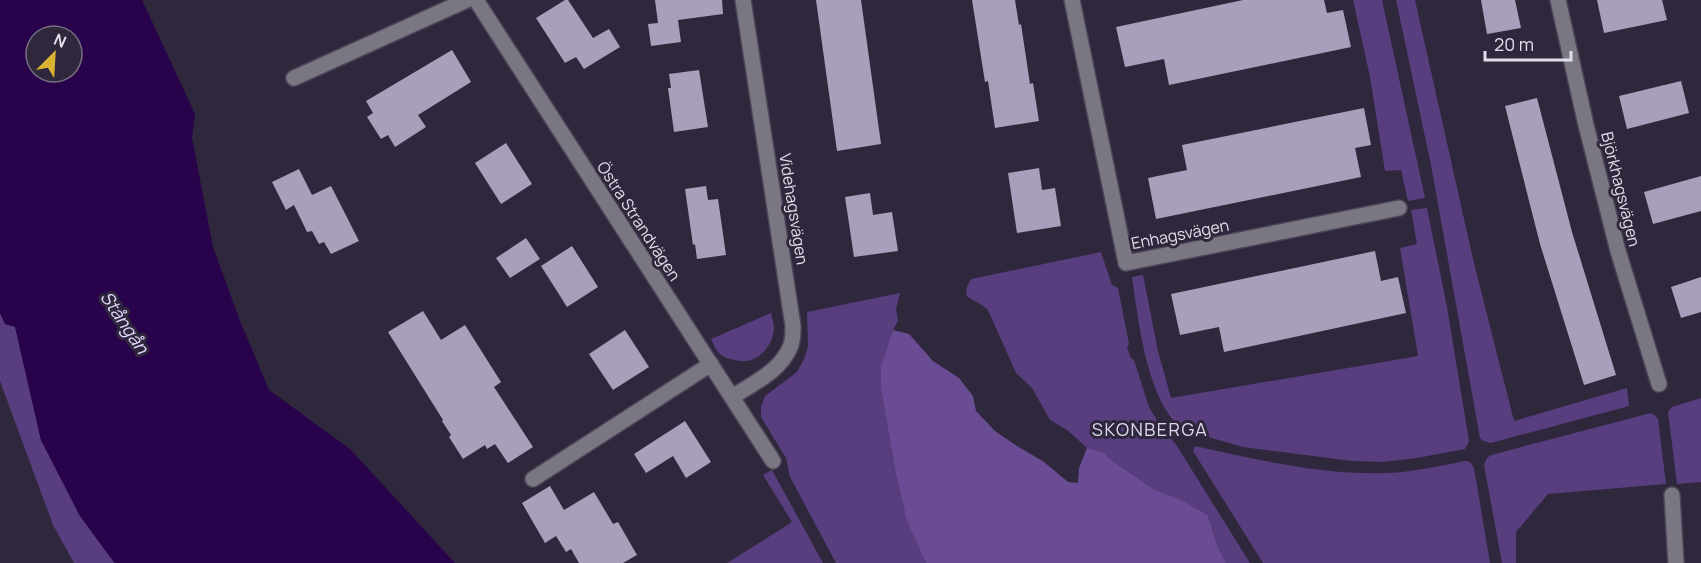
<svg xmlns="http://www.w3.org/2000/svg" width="1701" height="563" font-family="Manrope,sans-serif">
<rect width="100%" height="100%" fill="#2f283c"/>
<g fill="#583d7f">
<path d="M1353,0H1382L1425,198L1408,201L1401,170L1385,171L1370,77Z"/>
<path d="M1396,0H1415L1473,259L1514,421L1627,388L1629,406L1491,443L1483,441L1480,438L1431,165Z"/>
<path d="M1427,208L1447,307L1469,441L1465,449L1417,458L1382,462L1352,461L1243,447L1184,430C1147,404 1138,318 1132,277L1143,275L1158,351L1171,398L1418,356L1400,248L1417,244L1411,210Z"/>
<path d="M1101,252L1112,285L1118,288L1129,344L1127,348L1131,358L1134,360L1149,407L1156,419L1177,446L1250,563H1226L1217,545L1208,515L1178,498L1155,490L1110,459L1103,452L1087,448L1067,430L1050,420L1032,388L1016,373L988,310C980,302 971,301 966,295L967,287L971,279Z"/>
<path d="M900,293L896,309L898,321L893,330L881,389L896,475L907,522L926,563H836L790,477L786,458L761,417V407L765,396L797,372L804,359L808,347L807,312Z"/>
<path d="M0,313L5,324L15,326L41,440L80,516L115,563H74L53,525L0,381Z"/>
<path d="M771,313C772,318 774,323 774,328C773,348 755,366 735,360C729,359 722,357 718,352C715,349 713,343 711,339Z"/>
<path d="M1701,398V482L1677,484L1668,412L1672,407Z"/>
<path d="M1651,413L1656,416L1658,419L1666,484L1548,494L1516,532V563H1502L1484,465L1487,458L1491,455Z"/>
<path d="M1195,446C1258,460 1322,475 1387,473C1413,472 1440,466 1465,461L1470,462L1474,468L1490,563H1263L1193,451Z"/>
<path d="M772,470L823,563H727L792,522L763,475Z"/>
</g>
<path fill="#6a4c95" d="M893,330L909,334L933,361L959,378L973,396L976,411L995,431L1017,446L1044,462L1068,482L1078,483L1079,468L1087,448L1103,452L1110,459L1155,490L1178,498L1208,515L1217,545L1226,563H926L907,522L896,475L881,389V367Z"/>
<path fill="#28024a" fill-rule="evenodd" d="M0,0H142L195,114L192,138L213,247L240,321L269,390L350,449L455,563H115L113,561L80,516L41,440L15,327L5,324L0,313ZM36,36H72V72H36Z"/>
<g fill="#a8a0ba">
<path d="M565,0H568L593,38L609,29L620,47L584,69L576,57L565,63L536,18Z"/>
<path d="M655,0H722L723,14L678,20L681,42L651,46L648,24L658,23Z"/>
<path d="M816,0H861L881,144L837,151Z"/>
<path d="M972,0H1015L1019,25L1021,24L1030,84L1033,83L1039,121L995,128L988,81L985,82Z"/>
<path d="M1243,0H1324L1327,13L1343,10L1351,47L1169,85L1164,59L1125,67L1116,27Z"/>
<path d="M1481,0H1515L1521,28L1487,34Z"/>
<path d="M1597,0H1662L1667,20L1604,33Z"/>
<path d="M452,50L471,82L418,115L426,127L395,147L388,135L381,139L367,117L373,113L366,101Z"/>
<path d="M699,70L708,127L674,132L668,88H671L669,74Z"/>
<path d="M1681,81L1689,113L1627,129L1619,96Z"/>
<path d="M1537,98L1572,232L1616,375L1584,385L1540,244L1505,106Z"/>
<path d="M1364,108L1371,145L1355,148L1361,177L1156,219L1148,178L1187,170L1182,145Z"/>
<path d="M506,143L532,184L501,204L475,163Z"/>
<path d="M1039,168L1042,190L1055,188L1061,226L1017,233L1008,173Z"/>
<path d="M299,169L312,195L331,186L359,241L331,254L324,242L319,244L312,231L307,232L294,205L286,210L272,182Z"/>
<path d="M1701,176V211L1653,224L1644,192Z"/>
<path d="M706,186L708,200L718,199L726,255L697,259L695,244L693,245L685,189Z"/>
<path d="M870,193L873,215L892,212L898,251L854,257L845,197Z"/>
<path d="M526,238L540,259L510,278L496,258Z"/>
<path d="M572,246L598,287L567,307L541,266Z"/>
<path d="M1375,251L1381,281L1398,277L1406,313L1224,352L1219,327L1180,335L1171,294Z"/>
<path d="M1701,277V312L1681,318L1671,287Z"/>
<path d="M423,311L441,340L465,325L501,382L494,387L533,447L508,463L495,444L487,449L485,445L463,459L449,437L451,435L442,421L443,420L388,332Z"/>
<path d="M625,330L649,367L613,390L589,354Z"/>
<path d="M685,421L711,462L686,478L673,456L646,473L634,454Z"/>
<path d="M550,486L564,510L594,492L613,524L618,522L637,555L623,563H579L571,549L566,552L556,536L545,543L522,503Z"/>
</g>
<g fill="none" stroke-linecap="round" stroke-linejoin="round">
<defs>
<g id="minor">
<path d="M476,0L773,461"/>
<path d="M1072,0L1126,263L1399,208"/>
<path d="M1558,0L1586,125L1618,251L1659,384"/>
<path d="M294,78L467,0"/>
<path d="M732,397C754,383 782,370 791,345C793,339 793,332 793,326L743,0"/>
<path d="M533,479L711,364"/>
<path d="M1672,495L1676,563"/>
</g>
</defs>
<use href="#minor" stroke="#4b4558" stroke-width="18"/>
<use href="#minor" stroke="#7b7782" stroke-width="15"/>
</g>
<g text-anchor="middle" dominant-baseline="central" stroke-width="6" stroke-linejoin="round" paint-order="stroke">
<g font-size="16" fill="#e1ddeb" stroke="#2f283c">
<text transform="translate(1621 189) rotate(76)">Björkhagsvägen</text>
<text transform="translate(794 209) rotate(81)">Videhagsvägen</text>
<text transform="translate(639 221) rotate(57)">Östra Strandvägen</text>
<text transform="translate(1180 234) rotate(-11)">Enhagsvägen</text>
</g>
<g font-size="18" font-style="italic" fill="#e3d5ff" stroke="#2f283c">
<text transform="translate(125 322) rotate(56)">Stångån</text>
</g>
<g font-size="18" letter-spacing="1.5" fill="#e1d7f3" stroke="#2f283c">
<text x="1150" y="429">SKONBERGA</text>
</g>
</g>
<g transform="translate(54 54) rotate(24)"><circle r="28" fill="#2f283c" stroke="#767082" stroke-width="1.5"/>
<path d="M0-4.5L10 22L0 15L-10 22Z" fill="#dab333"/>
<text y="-9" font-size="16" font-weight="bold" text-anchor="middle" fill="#e1ddeb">N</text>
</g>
<path d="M1485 51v9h86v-9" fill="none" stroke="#e1ddeb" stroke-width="3"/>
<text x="1494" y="51" font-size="18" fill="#e1ddeb" stroke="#2f283c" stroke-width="4.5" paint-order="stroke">20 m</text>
</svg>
